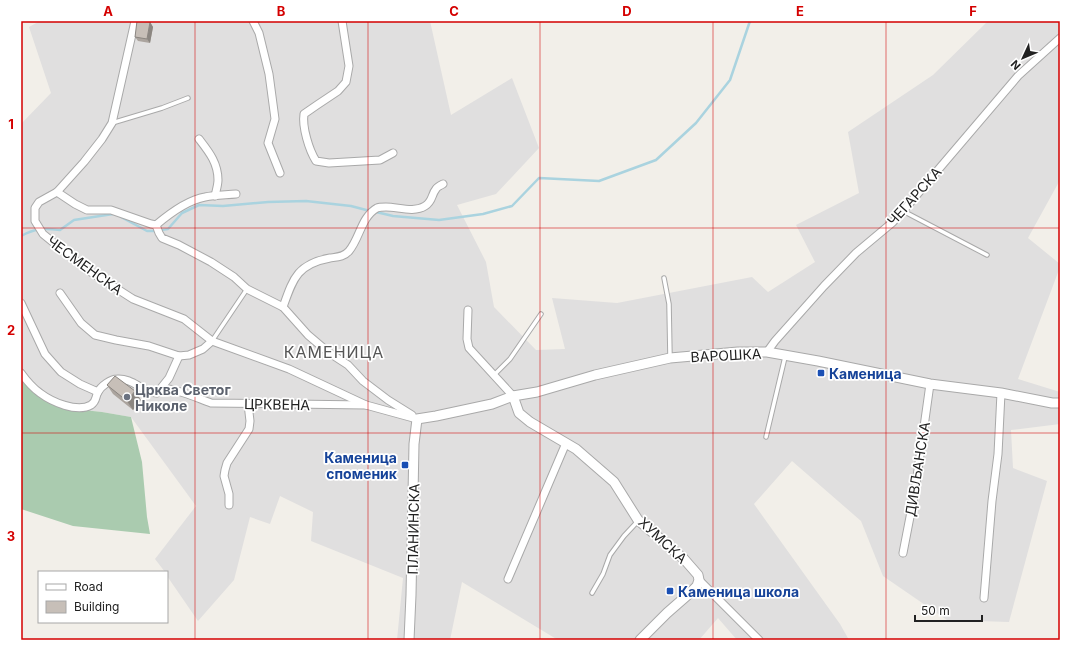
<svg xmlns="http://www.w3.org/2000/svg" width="1081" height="661" font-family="Inter,sans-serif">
<rect width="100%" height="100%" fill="#f2efe9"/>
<path fill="#e0dfdf" d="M40,21H430L451,115L512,78L539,148L496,194L457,205L486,262L494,307L536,350L565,349L552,298L617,303L752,277L768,292L815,262L796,225L859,193L848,132L933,75L988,21H1060V180L1028,238L1060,264V267L1018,379L1060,392V424L1011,430L1013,468L1047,481L1009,622L947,620L883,576L861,521L792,461L754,504L840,624L849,640H737L718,618L699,640H558L462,582L450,640H397L403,578L311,541L313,512L280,496L270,524L250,517L234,580L198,621L167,576V572H165L155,559L196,506L131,417L102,412L74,409L44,400L28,384L21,375V124L51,93L29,27Z"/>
<path fill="#aacbaf" d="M21,375L28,384L44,400L74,409L102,412L131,417L142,462L147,517L150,534L73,526L21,509Z"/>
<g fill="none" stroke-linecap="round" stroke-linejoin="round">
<g stroke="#aad3df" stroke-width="2.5">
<path d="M376,212L393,216L439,220L483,214L512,206L539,178L599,181L656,160L696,123L730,80L750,21"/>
<path d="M121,217L147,231H155"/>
<path d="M161,230L168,229L182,213L199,205L223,206L268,202L306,201L351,206L370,211"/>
<path d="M21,236C36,228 44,228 60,230L74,220L113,214"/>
</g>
<defs>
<g id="service">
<path d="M112,123L162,108L188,98"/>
<path d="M903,211L987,255"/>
<path d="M664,278L669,304L670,357"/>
<path d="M212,341L247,289"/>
<path d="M494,375L510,359L541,314"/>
<path d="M766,437L785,357"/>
<path d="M592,593L603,574L610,555L624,536L638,521"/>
</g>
<g id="minor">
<path d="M135,21L112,123L102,139L84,162L57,192L39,202L35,208V221L43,234L86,269L133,299L184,319L212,341L289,369L366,405"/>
<path d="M253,21L259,33L269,74L275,119L268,143L280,173"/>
<path d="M342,21L349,66L346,82L338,91L317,105L304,114C302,127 309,150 316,161L329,163L380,160L393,153"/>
<path d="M199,139C209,152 218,163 218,180C218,185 216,191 215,196"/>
<path d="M57,192L75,204L87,210H111L151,224L156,225C169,214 188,200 205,197C215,195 226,195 236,194"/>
<path d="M156,225L159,233L162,238L179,245L211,262L234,277L247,289L283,307L308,335L328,352L348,365L363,381L388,400L412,415"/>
<path d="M60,293L81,323L95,335L116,340L149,346L179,356L189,355L203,349L212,341"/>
<path d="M21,303L45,354L61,372L80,384L98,392"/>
<path d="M283,307C293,279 297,264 330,258C337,257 344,257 349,251C360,238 361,217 377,208C379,207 383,207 386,207C398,207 414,213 425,206C433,201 431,195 436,189C437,187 441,185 443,184"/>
<path d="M468,310L467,339L469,348L513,396"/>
<path d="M767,352L775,341L824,286L856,253L893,222L903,211L1018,76L1060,38"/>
<path d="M21,373C26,380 33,388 40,393C52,402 77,413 91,405C97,401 95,397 98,392C101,386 111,379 117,379C130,378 139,388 151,392C158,395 162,390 168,389C171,389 174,390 177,391C189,394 200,399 211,403L366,405L417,419"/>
<path d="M157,393L169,378L179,356"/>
<path d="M229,505V494L224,476L225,470L227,463L249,429L250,421L248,404"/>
<path d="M903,553L915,491L930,384"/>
<path d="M508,579L566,443"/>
<path d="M699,580L759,640"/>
<path d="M984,598L992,501L998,454L1001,393"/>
</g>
<g id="tertiary">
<path d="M513,396L519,413L530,422L576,449L614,482L638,520L684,559L698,575L699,580L697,586L691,592L667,613L640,640"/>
<path d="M409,640L411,595L414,444L417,419L436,416L492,404L513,396L537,392L595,375L670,358L738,352H767L818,361L930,384L1001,393L1052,403H1060"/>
</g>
</defs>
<use href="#service" stroke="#a9a9a9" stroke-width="5.5"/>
<use href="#minor" stroke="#a9a9a9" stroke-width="9"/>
<use href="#tertiary" stroke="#a9a9a9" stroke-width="11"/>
<use href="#service" stroke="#fff" stroke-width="3.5"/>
<use href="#minor" stroke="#fff" stroke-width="7"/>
<use href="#tertiary" stroke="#fff" stroke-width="9"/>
</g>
<g fill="#aba49e">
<path d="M150,22L153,27L150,43L138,41L135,37Z"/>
<path d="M107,385L141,400L133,410L113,394Z"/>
</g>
<g fill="#8b8681">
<path d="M150,22L153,27L150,43L147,39Z"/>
<path d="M135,391L141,400L133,410L127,401Z"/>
</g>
<g fill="#c7bfb8" stroke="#8b8681">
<path d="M137,21L150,22L147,39L135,37Z"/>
<path d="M115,376L135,391L127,401L107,385Z"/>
</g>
<path fill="none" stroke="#d40000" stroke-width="1" stroke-opacity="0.55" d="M195,21V640M368,21V640M540,21V640M713,21V640M886,21V640M21,228H1060M21,433H1060"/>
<g fill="#1a4fb4" stroke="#fff" stroke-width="1.5">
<rect x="817" y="369" width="8" height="8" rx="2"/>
<rect x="401" y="461" width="8" height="8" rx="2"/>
<rect x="666" y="587" width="8" height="8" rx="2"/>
</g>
<circle fill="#6b7280" stroke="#fff" stroke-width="1.5" cx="127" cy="397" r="4"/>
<g text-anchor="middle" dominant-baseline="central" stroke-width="3.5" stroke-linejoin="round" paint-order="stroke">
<g font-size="14" fill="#222" stroke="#fff">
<text transform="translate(914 196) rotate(-48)">ЧЕГАРСКА</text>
<text transform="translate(85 265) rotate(36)">ЧЕСМЕНСКА</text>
<text transform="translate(726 355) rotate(-3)">ВАРОШКА</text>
<text transform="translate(277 404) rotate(1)">ЦРКВЕНА</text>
<text transform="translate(917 469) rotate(-81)">ДИВЉАНСКА</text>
<text transform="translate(413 529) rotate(-89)">ПЛАНИНСКА</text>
<text transform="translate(663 540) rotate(43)">ХУМСКА</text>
</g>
<g font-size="14" font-weight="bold" fill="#164399" stroke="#fff" text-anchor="start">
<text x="829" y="373">Каменица</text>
<text x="397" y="457" text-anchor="end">Каменица<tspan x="397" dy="16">споменик</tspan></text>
<text x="678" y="591">Каменица школа</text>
</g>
<g font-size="14" font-weight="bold" fill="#5b616d" stroke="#fff" text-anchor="start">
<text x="135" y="389">Црква Светог<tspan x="135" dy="16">Николе</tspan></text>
</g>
<g font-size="16" letter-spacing="1" fill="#555" stroke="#fff">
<text x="334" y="352">КАМЕНИЦА</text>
</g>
</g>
<rect width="1081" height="661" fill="none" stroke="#ffffff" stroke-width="44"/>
<rect x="38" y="571" width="130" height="52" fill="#ffffff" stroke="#a7a7a7"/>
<rect x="46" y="584" width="20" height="6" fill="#ffffff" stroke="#a7a7a7"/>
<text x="74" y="591" font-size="12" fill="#222222">Road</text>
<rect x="46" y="601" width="20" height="12" fill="#c7bfb8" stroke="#a7a7a7"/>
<text x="74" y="611" font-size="12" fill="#222222">Building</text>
<g transform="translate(1023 58) rotate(226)" stroke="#ffffff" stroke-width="3" paint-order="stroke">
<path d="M0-3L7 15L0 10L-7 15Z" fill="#222222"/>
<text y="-6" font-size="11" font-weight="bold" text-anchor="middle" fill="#222222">N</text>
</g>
<path d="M915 615v6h67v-6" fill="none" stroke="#222222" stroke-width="2"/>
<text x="921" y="615" font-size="12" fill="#222222" stroke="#ffffff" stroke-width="3" paint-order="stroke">50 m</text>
<rect x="22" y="22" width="1037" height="617" fill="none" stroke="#d40000" stroke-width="1.5"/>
<g font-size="13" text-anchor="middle" font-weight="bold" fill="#d40000">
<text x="108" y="16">A</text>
<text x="281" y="16">B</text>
<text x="454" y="16">C</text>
<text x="627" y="16">D</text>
<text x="800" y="16">E</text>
<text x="973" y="16">F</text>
<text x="11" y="129">1</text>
<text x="11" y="335">2</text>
<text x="11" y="541">3</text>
</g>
</svg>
